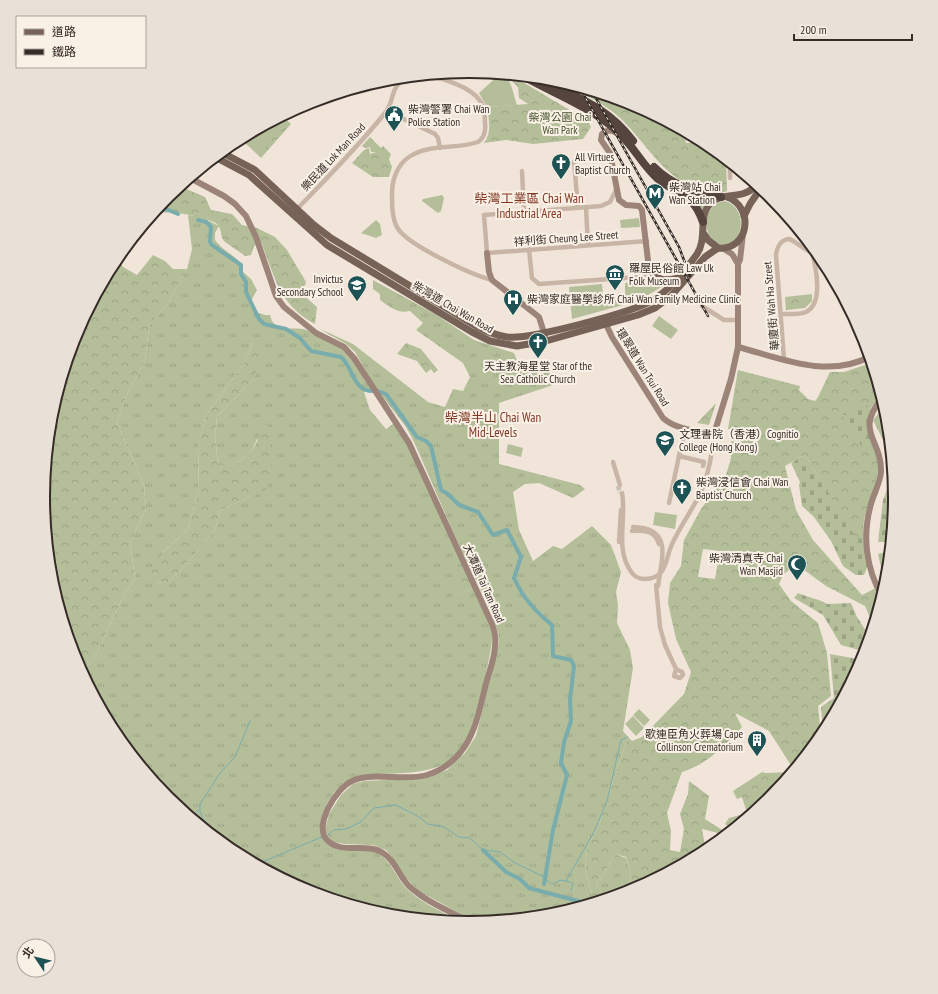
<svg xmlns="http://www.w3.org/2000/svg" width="938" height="994" font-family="'PT Sans Narrow','Noto Sans TC',sans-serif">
<defs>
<pattern id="grass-tufts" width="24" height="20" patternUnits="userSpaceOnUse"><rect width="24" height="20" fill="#b4bf9a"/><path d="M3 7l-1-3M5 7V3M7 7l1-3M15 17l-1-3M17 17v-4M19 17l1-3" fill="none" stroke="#9ba485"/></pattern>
<pattern id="forest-crowns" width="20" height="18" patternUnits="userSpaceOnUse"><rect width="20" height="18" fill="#b4bf9a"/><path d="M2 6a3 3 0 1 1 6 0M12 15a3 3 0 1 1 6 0" fill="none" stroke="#9ba485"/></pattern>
<pattern id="cemetery-stones" width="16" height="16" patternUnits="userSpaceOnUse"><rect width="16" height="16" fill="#b4bf9a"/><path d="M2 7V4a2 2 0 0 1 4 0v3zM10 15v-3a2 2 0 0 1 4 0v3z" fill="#9ba485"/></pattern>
</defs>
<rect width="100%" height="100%" fill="#f1e5da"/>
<g fill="url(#grass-tufts)" fill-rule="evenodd">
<path d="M671,184L713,198L706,203L702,210L693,199Z"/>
<path d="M188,215L200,216L219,226L215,233V240L220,246L238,260L242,271L251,279L257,290L251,301L256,312L265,315H270L272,321L278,328C286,329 295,328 303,329C315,332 340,346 349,355C359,366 364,380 374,391L364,392L370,410L386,429L396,422C422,469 439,521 466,568L460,593L475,588C480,603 489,619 492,634C494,646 475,721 469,734C465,744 453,761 442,765C422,774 401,773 379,774C370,775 359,774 350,779C332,787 308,828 327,844C342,857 363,845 379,854C391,861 396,877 405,887C418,901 437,909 453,918L452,921L386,915L306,890L232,851L168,798L115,733L81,671L93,661L122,599L135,578L130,543L146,509L144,485L117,423L126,396L145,361L149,326L167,304L187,269L192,249ZM253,343L254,379L217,416L215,436L218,465H235L252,451L257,439C272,460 275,465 265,490L220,510L215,530L181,570L167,583L156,582L163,552L188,529L199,490L198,447L206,415L243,365Z"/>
<path d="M373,280L435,314L474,340L514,353L522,373L548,365L553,385L499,403V464L580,485L585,489L573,498L539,483L525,484L513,492L519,530L533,561L553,546L562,549L592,526L611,545L621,572L616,592L618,605L617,623L630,650L633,668L623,731L628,737L600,821L587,849L585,871L592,893V903L552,915L475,922L419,891L402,874L392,857L386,850L373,845L345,844L334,842L329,838L325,830L329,814L341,795L353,784L364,781L424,778L447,770L465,753L476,736L499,642L498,632L491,612L454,534L415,444L406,427L375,387L355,352L346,344L318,328L353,344L428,402L445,407L453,389L463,391L470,377L463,363L416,330L423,323L410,311C398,314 390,307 380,300V294L373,289Z"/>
<path d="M615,854L626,858L631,874L630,891L604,899L596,882C606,876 608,864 615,854Z"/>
</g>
<g fill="url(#forest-crowns)" fill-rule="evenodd">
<path d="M506,75H511L588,121L591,127L583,139L533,144L506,140L484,143C492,132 489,121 487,107L528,104L519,98L518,87Z"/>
<path d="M551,79L632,104L685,132L686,143L704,142L726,159L727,191C720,194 715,193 707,191C662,183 646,138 613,112C595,98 571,89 551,79Z"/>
<path d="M282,116L291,124L261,158L240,138Z"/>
<path d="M370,137L381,148L383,146L391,154L389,159L392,167L389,177H373L352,163L364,150L369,148L370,154L376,152H371L370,147L365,148L362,146Z"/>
<path d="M182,184L184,188L205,197L211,210L232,214L242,225L257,228L275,237L287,250L306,282L302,294L317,307L315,324C279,305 275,277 261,242L254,246L251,255L245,256C239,251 231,247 225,242C220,238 222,230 218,225C209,217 173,211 161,213C150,214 149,230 138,232L168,196Z"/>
<path d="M153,255L165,261L173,269H187L167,304L149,326L145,361L126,396L117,423L144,485L146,509L130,543L135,578L122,599L93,661L81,671L75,660L51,580L43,497L51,414L76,334L115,260L117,257L123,267L137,275Z"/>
<path d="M812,294V301L805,308L786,310L785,297Z"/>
<path d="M257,341L262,353L254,379L217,416L215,436L218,465H235L252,451L266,424L270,433L272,474L266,490L220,510L215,530L181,570L167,583L156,582L151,572L163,552L188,529L199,490L198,446L206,415L243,365L253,343Z"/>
<path d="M406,343L421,349L438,370L434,373L431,369L426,373L417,361L397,354Z"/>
<path d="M871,363L881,394L871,408L842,415C851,424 868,437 873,446C890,479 859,503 864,536L856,539L807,458L802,456L785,466L796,510L813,540L862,595L876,588L880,601L873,625L865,606L826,586L796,564L783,575L779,584L791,601L818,623L827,653L831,696L818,706L821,737L794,770L769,731L735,713L742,727C724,746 708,764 682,772L667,813L671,831L670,850L680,852L684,829L680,814L688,794L689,781L709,796L705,819L727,833L731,828L725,824L729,818L747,813L742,797L737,799L733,791L762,772L765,773L791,772L770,798L723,837L718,833L702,829L706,851L632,891H630L631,874L626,857L615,854C608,864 606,876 596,882L604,899L592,903V893L585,871L587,849L600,821L628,737L632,741L642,737L684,694L691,672L676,639L668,603L670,583L681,566L684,540L701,509L726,475L731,458L732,429H728L738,370L800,386L799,390L808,399L815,401L818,397L830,372H844ZM703,549L720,551L715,579L698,577Z"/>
<path d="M716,403L709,425L697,423Z"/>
<path d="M890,551L885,585L878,554Z"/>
<path d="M466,568L475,588L460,593L454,576Z"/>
</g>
<g fill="url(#cemetery-stones)">
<path d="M861,403L871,408L867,426L872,445L865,449L862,447L842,415Z"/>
<path d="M885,406L891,456L873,420Z"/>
<path d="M802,456L807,458L856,538L864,536L868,565L864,575H856L843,566L831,541L814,517L802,506L799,485L800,482L791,463Z"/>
<path d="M893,473L895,497L891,542H878L883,500Z"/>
<path d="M798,593C807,597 820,599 827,604L851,603L857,617L870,637L866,649L859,650L841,645L823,615L794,598Z"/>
<path d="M830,654L863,660L823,734L821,707L834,698Z"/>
</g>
<g fill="#b4bf9a">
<path d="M500,74C512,76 513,95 517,105L487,107L479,93Z"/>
<path d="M277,119L284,125L261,152L245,138L248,134Z"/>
<path d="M696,147V162H689L688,148Z"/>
<path d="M698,147H706V161H699Z"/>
<path d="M442,195L444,198L441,211L438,213L422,201L423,199Z"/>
<path d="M724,201C742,204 747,231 732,242C729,244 724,244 720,245C700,237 703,204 724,201Z"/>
<path d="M639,218L640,227L621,228L620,220Z"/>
<path d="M376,220L380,224L382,235L376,238L361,233Z"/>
<path d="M650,279L663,286L638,301L572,319L569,287L602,284L603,298L625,299V283Z"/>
<path d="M659,316L678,330L671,339L652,326Z"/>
<path d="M508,444L523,448L521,457L506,453Z"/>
<path d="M655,512L677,515L675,529L653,525Z"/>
<path d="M639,709L650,720L644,726L633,715Z"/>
<path d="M633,716L644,728L636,736L625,724Z"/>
</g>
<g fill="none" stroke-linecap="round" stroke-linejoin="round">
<g stroke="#79acad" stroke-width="1">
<path d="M190,816H193L199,810"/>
<path d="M209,832L200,812V804L220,773L235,757L250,721"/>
<path d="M328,835L334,830L346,829L361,822L374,808L396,805L421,818L427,824L444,827L459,837L470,838L483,850L500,852L515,863L540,875L552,884L561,880L566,881"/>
<path d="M253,862H262L322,837"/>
<path d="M571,891L573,883L566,881L594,832L607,801L621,740L628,737"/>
</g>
<g stroke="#79acad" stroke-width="4">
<path d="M156,210L166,209L178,214"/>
<path d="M198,220L206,222L211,227L210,242L212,245L241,265V274L246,282V292L259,319L264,324L286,329L300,338L311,351L341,357C354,369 353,392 374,391"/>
<path d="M378,391L386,394L417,437L426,441L431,446L441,490L448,494L459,505L478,512L493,535L507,530L521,557L514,578C523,598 535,611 552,625L553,656L571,660L574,666L570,700L571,721L564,742L561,763L567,775L553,830L544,884"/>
<path d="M483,850L506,872L520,879L529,888L589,904"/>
</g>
<path stroke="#cbc0b6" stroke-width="4.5" stroke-dasharray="4.5 2" stroke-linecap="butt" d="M618,486L620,493"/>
<g stroke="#c9b5a6" stroke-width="4.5">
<path d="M423,76C439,76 472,87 481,102C485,108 485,116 485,123C486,131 484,138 478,142C456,150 429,143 409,157C397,165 392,180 392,194C392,205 392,218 397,227C405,244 472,275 492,280"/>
<path d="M387,111L435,134L438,138L440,148"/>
<path d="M574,162L578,208"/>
<path d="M730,162V178"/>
<path d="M522,171L524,212"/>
<path d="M616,190L610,202L601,206L484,215L487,253L647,241"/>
<path d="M586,208L588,245"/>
<path d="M296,210C326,179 358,147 385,113C396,100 388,85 410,77"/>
<path d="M529,249L532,278L539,284L639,277L645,276L649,269"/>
<path d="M702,306L724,320H738"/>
<path d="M781,314C789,314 799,315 806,312C824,303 816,268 812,252"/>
<path d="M784,359L776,255C777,247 781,239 790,239L824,261"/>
<path d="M679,456L704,462L703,466"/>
<path d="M613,462L620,485"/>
<path d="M622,493C627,520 614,549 632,573C635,577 640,579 645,579C668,579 665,557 673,542C681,525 692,510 700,494C709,475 712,452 715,431"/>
<path d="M669,503L685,428"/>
<path d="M619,542L621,510"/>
<path d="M656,585L660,627L665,645L676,669L674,676L680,678L683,675L682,672L676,669"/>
</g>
<g stroke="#9c8478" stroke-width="6">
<path d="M618,134C612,130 607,129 602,134L601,140L610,153L619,200L626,205L639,206L642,210L649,269"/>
<path d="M190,178L224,196L235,204L246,216L256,237L276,296L284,307L316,333L344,347L354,358L409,443L492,624C495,631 496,638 495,645C495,657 490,669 487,680C481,702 477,728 465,746C456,760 443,770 427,775C404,782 373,771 352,781C336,788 312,827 328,841C343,855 367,842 383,853C395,860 399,876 409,886C426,902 451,912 472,923"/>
<path d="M724,249L732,254L738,264"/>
<path d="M487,253L489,272L492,280L539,317L545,336"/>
<path d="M604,320L612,337L663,418C675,429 699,433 715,431L731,379L738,347V264L740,260L743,234"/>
<path d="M738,347C780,358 827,379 869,357"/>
<path d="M882,398C854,432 882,439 881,472C880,483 874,493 871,504C862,535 866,569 882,596"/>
</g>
<g stroke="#776258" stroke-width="7">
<path d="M221,152L255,170L314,225L331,238L476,326C486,331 496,336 507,337C529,340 634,312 653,300C671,289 685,271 697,254C708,238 697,216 711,203C723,191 742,201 757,185"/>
<path d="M215,157L249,175L327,245L472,332L490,341L517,346L546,341L638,315L655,308L671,296L705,257L718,248"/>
<path d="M744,216L750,204L761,188"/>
<path d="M704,234L708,240L718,248C749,251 755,207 727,197"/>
<path d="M649,269C658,280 663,282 677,278"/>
</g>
<g stroke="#56453e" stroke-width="8">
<path d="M525,77C555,94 591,107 617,131C633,145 642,165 658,179C679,196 693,193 703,222"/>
<path d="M550,84C584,100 610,110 633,141"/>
<path d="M654,167C673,186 695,192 721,197"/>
</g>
<defs>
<g id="rail">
<path d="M580,88L708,316"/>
<path d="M592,91L679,247L690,276"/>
</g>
</defs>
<use href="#rail" stroke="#352b27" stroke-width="2.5"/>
<use href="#rail" stroke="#f9f0e6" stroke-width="1" stroke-dasharray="3" stroke-linecap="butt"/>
<g stroke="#c9b5a6" stroke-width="4.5">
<path d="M633,527C673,528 662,557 658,586"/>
<path d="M632,531C645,530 655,531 659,544"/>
</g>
</g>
<defs>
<symbol id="civic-pin" viewBox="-11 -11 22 30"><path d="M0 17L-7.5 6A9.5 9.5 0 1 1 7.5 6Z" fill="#1d5355" stroke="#f9f0e6"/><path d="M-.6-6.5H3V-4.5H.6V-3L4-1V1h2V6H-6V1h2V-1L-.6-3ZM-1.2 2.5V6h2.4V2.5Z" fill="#fff"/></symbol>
<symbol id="church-pin" viewBox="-11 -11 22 30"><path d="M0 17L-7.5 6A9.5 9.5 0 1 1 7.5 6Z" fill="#1d5355" stroke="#f9f0e6"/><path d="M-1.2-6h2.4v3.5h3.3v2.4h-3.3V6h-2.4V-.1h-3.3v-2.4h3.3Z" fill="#fff"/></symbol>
<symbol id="metro-pin" viewBox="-11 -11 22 30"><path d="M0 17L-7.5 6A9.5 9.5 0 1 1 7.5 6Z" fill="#1d5355" stroke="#f9f0e6"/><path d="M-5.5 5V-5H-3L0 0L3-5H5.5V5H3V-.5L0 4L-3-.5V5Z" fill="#fff"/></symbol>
<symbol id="museum-pin" viewBox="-11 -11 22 30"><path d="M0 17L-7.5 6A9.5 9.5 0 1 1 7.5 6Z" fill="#1d5355" stroke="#f9f0e6"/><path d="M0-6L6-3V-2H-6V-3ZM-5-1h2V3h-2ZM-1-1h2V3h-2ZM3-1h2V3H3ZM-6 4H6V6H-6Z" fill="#fff"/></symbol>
<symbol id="school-pin" viewBox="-11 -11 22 30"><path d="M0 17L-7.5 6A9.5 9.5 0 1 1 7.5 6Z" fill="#1d5355" stroke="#f9f0e6"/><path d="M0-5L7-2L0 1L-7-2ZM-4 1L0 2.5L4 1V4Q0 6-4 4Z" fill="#fff"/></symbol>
<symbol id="hospital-pin" viewBox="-11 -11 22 30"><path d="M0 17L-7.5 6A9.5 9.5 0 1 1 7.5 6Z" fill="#1d5355" stroke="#f9f0e6"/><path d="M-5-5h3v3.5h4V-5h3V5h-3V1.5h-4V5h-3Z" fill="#fff"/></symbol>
<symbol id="mosque-pin" viewBox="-11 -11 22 30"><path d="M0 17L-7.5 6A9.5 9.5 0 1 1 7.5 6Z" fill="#1d5355" stroke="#f9f0e6"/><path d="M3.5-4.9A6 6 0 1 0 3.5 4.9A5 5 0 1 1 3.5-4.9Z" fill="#fff"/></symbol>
<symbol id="building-pin" viewBox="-11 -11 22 30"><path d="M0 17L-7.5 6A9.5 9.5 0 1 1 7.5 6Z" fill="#1d5355" stroke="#f9f0e6"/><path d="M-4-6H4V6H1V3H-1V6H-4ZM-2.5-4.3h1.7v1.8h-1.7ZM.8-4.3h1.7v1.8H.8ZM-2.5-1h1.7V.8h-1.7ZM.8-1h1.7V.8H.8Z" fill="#fff"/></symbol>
</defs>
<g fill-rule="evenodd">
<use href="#civic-pin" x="383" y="104" width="22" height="30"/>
<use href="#church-pin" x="550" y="152" width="22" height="30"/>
<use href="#metro-pin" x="644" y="182" width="22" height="30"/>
<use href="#museum-pin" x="604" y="263" width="22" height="30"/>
<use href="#school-pin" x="346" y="274" width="22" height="30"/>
<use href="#hospital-pin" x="502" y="288" width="22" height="30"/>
<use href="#church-pin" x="527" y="331" width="22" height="30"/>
<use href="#school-pin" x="654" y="429" width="22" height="30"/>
<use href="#church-pin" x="671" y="477" width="22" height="30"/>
<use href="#mosque-pin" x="786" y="553" width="22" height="30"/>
<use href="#building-pin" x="746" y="729" width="22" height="30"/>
</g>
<g text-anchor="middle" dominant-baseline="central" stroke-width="4" stroke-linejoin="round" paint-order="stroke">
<g font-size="11" fill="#352b27" stroke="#f9f0e6" text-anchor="start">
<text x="408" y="109">柴灣警署 Chai Wan<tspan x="408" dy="13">Police Station</tspan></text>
<text x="575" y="157">All Virtues<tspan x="575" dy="13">Baptist Church</tspan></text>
<text x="669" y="187">柴灣站 Chai<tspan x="669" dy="13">Wan Station</tspan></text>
<text x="629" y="268">羅屋民俗館 Law Uk<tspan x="629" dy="13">Folk Museum</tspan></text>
<text x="343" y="279" text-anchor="end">Invictus<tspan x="343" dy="13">Secondary School</tspan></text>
<text x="527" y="299">柴灣家庭醫學診所 Chai Wan Family Medicine Clinic</text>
<text x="538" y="366" text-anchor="middle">天主教海星堂 Star of the<tspan x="538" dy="13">Sea Catholic Church</tspan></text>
<text x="679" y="434">文理書院（香港）Cognitio<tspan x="679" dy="13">College (Hong Kong)</tspan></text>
<text x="696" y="482">柴灣浸信會 Chai Wan<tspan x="696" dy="13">Baptist Church</tspan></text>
<text x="783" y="558" text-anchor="end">柴灣清真寺 Chai<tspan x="783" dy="13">Wan Masjid</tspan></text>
<text x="743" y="734" text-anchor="end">歌連臣角火葬場 Cape<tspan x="743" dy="13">Collinson Crematorium</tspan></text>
</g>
<g font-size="11" fill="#45522b" stroke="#f9f0e6">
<text x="560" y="117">柴灣公園 Chai<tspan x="560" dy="13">Wan Park</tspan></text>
</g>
<g font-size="11" fill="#352b27" stroke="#f9f0e6">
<text transform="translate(333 157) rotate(-47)">樂民道 Lok Man Road</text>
<text transform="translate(566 238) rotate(-4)">祥利街 Cheung Lee Street</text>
<text transform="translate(771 306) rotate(-95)">華廈街 Wah Ha Street</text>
<text transform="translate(453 307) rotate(30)">柴灣道 Chai Wan Road</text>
<text transform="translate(643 367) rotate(58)">環翠道 Wan Tsui Road</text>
<text transform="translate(484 583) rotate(66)">大潭道 Tai Tam Road</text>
</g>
<g font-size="13" fill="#823622" stroke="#f9f0e6">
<text x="529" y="198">柴灣工業區 Chai Wan<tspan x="529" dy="15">Industrial Area</tspan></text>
<text x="493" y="417">柴灣半山 Chai Wan<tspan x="493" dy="15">Mid-Levels</tspan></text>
</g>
</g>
<path d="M0 0H938V994H0ZM50 497a419 419 0 1 1 838 0a419 419 0 1 1-838 0Z" fill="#e9e0d7" fill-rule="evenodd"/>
<path fill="none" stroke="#352b27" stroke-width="2" d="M50 497a419 419 0 1 1 838 0a419 419 0 1 1-838 0Z"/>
<rect x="16" y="16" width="130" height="52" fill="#f9f0e6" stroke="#aba19a"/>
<rect x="24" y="29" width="20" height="6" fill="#776258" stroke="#aba19a"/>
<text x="52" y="36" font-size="12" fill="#352b27">道路</text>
<rect x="24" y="49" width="20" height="6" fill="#352b27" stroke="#aba19a"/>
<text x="52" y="56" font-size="12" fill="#352b27">鐵路</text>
<g transform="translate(36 958) rotate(305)"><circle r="19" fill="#f9f0e6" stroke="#aba19a"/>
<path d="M0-3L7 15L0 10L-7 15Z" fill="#1d5355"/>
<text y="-6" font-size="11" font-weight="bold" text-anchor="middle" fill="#352b27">北</text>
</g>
<path d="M794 34v6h118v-6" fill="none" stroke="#352b27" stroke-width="2"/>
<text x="800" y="34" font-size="12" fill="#352b27" stroke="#f9f0e6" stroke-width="3" paint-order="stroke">200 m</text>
</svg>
